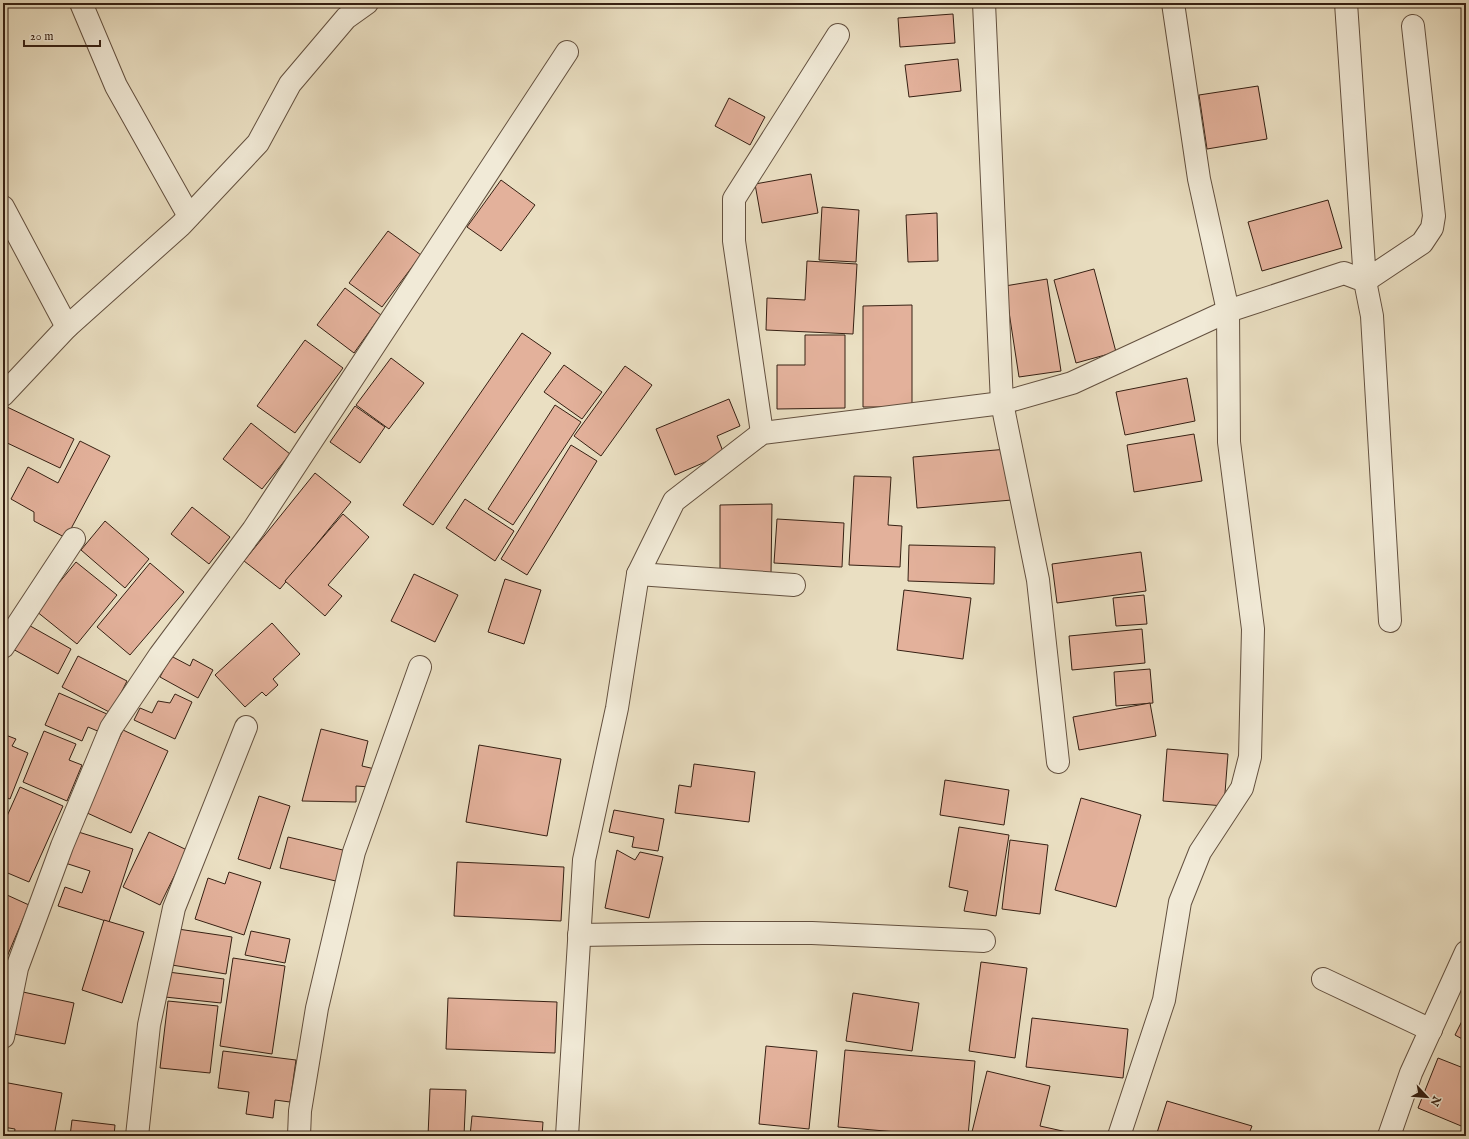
<svg xmlns="http://www.w3.org/2000/svg" width="1469" height="1139" font-family="'IM FELL English',serif">
<rect width="100%" height="100%" fill="#eadfc2"/>
<filter id="stains"><feTurbulence type="fractalNoise" baseFrequency=".005" numOctaves="4"/><feColorMatrix values="0 0 0 0 .2 0 0 0 0 .09 0 0 0 0 .02 0 0 0 .5 -.17"/></filter>
<radialGradient id="worn" r=".72"><stop offset=".6" stop-color="#630" stop-opacity="0"/><stop offset="1" stop-color="#630" stop-opacity=".3"/></radialGradient>
<g fill="#e3b19b" stroke="#362013">
<path d="M953,14L955,43L900,47L898,18Z"/>
<path d="M958,59L961,91L909,97L905,65Z"/>
<path d="M1258,86L1267,139L1207,149L1199,95Z"/>
<path d="M729,98L765,117L750,145L715,126Z"/>
<path d="M811,174L818,213L762,223L755,184Z"/>
<path d="M501,180L535,205L501,251L467,227Z"/>
<path d="M1328,200L1342,248L1262,271L1248,222Z"/>
<path d="M822,207L859,210L856,262L819,260Z"/>
<path d="M937,213L938,261L908,262L906,215Z"/>
<path d="M388,231L421,255L382,307L349,283Z"/>
<path d="M807,261L857,264L853,334L766,330L767,298L805,300Z"/>
<path d="M1094,269L1116,352L1076,363L1054,280Z"/>
<path d="M1047,279L1061,371L1019,377L1005,286Z"/>
<path d="M345,288L381,315L354,353L317,325Z"/>
<path d="M912,305V407H863V306Z"/>
<path d="M522,333L551,353L433,525L403,505Z"/>
<path d="M805,335H845V408L777,409V365H805Z"/>
<path d="M305,340L343,368L295,433L257,406Z"/>
<path d="M391,358L424,383L389,429L356,405Z"/>
<path d="M564,365L602,392L582,419L544,392Z"/>
<path d="M625,366L652,385L601,456L574,436Z"/>
<path d="M1187,378L1195,421L1125,435L1116,392Z"/>
<path d="M729,399L740,426L717,436L724,454L675,475L656,429Z"/>
<path d="M555,405L581,422L513,525L488,509Z"/>
<path d="M5,406L74,439L60,468L3,441V411Z"/>
<path d="M355,406L385,427L360,463L330,442Z"/>
<path d="M251,423L290,454L262,489L223,459Z"/>
<path d="M1194,434L1202,481L1134,492L1127,445Z"/>
<path d="M80,441L110,456L66,538L34,521V512L11,499L28,467L58,483Z"/>
<path d="M571,445L597,461L527,575L501,559Z"/>
<path d="M1008,449L1012,500L917,508L913,457Z"/>
<path d="M315,473L351,502L280,589L244,561Z"/>
<path d="M854,476L891,477L888,525L902,526L900,567L849,565Z"/>
<path d="M465,499L514,531L495,561L446,528Z"/>
<path d="M772,504L771,574H720V505Z"/>
<path d="M192,507L230,537L209,564L171,534Z"/>
<path d="M343,514L369,537L328,585L342,596L325,616L285,581Z"/>
<path d="M777,519L844,523L842,567L774,563Z"/>
<path d="M105,521L149,559L125,588L81,550Z"/>
<path d="M909,545L995,547L994,584L908,581Z"/>
<path d="M1141,552L1146,591L1057,603L1052,564Z"/>
<path d="M76,562L117,595L77,644L36,611Z"/>
<path d="M150,563L184,592L130,655L97,627Z"/>
<path d="M414,574L458,595L435,642L391,621Z"/>
<path d="M505,579L541,590L524,644L488,632Z"/>
<path d="M904,590L971,598L963,659L897,650Z"/>
<path d="M1144,595L1147,624L1116,626L1113,598Z"/>
<path d="M25,623L71,649L58,674L11,648Z"/>
<path d="M272,623L300,654L273,679L278,685L266,696L262,692L245,707L215,675Z"/>
<path d="M1142,629L1145,663L1072,670L1069,636Z"/>
<path d="M78,656L127,681L111,713L62,687Z"/>
<path d="M171,656L190,666L193,659L213,670L198,698L160,677Z"/>
<path d="M1150,669L1153,703L1116,706L1114,672Z"/>
<path d="M59,693L107,714L100,732L88,727L82,741L45,725Z"/>
<path d="M175,694L192,702L175,739L134,720L140,708L152,713L158,701L170,703Z"/>
<path d="M1150,703L1156,736L1079,750L1073,717Z"/>
<path d="M321,729L368,741L362,766L375,769L370,787L356,786V802L302,801Z"/>
<path d="M123,730L168,751L131,833L85,812Z"/>
<path d="M44,731L76,744L69,760L82,765L67,801L23,782Z"/>
<path d="M3,734L16,739L12,746L28,753L10,799L3,796Z"/>
<path d="M479,745L561,759L547,836L466,822Z"/>
<path d="M1167,749L1228,754L1224,806L1163,801Z"/>
<path d="M694,764L755,772L749,822L675,813L679,785L691,787Z"/>
<path d="M945,780L1009,790L1004,825L940,815Z"/>
<path d="M20,787L63,806L29,882L3,871V825Z"/>
<path d="M259,796L290,806L270,869L238,859Z"/>
<path d="M1081,798L1141,815L1116,907L1055,890Z"/>
<path d="M614,810L664,819L658,851L632,847L634,837L609,832Z"/>
<path d="M959,827L1009,835L996,916L964,911L968,891L949,887Z"/>
<path d="M72,830L133,849L109,922L58,906L65,887L82,893L90,871L62,862Z"/>
<path d="M149,832L187,850L160,905L123,887Z"/>
<path d="M288,837L347,851L340,882L280,868Z"/>
<path d="M1010,840L1048,845L1040,914L1002,909Z"/>
<path d="M617,850L635,860L640,852L663,857L649,918L605,908Z"/>
<path d="M457,862L564,867L561,921L454,916Z"/>
<path d="M229,872L261,882L244,935L195,919L208,878L225,884Z"/>
<path d="M7,895L29,905L6,959L3,958V903Z"/>
<path d="M104,920L144,932L122,1003L82,990Z"/>
<path d="M178,929L232,937L226,974L172,965Z"/>
<path d="M251,931L290,939L285,963L245,955Z"/>
<path d="M233,958L285,966L272,1054L220,1046Z"/>
<path d="M981,962L1027,968L1015,1058L969,1051Z"/>
<path d="M168,972L224,979L221,1003L165,997Z"/>
<path d="M23,992L74,1003L65,1044L14,1034Z"/>
<path d="M853,993L919,1003L912,1051L846,1041Z"/>
<path d="M448,998L557,1002L555,1053L446,1049Z"/>
<path d="M168,1001L218,1006L210,1073L160,1068Z"/>
<path d="M1466,1013V1041L1455,1035Z"/>
<path d="M1032,1018L1128,1029L1123,1078L1026,1067Z"/>
<path d="M766,1046L817,1051L809,1129L759,1124Z"/>
<path d="M845,1050L975,1061L968,1136H944L838,1127Z"/>
<path d="M223,1051L296,1060L290,1102L275,1100L273,1118L246,1114L249,1092L218,1088Z"/>
<path d="M1438,1058L1466,1069V1128L1418,1108Z"/>
<path d="M987,1071L1050,1086L1040,1126L1076,1134L1075,1136H971Z"/>
<path d="M3,1082L62,1093L54,1136H14L15,1129L3,1127Z"/>
<path d="M430,1089L466,1090L464,1136H428Z"/>
<path d="M1167,1101L1252,1126L1248,1136H1156Z"/>
<path d="M472,1116L543,1122L542,1136H470Z"/>
<path d="M72,1120L115,1125L114,1136H70Z"/>
</g>
<g fill="none" stroke-linecap="round" stroke-linejoin="round">
<defs>
<g id="minor">
<path d="M81,3L116,86L189,216"/>
<path d="M984,3L1002,403L1038,580L1058,762"/>
<path d="M1346,3L1365,281L1422,243L1432,228L1434,216L1413,26"/>
<path d="M3,207L67,327"/>
<path d="M3,395L67,327L181,225L258,143L290,84L346,18L367,3"/>
<path d="M762,433L734,241V199L838,35"/>
<path d="M638,574L794,585"/>
<path d="M3,647L74,539"/>
<path d="M579,935L702,933H812L984,941"/>
<path d="M1323,979L1431,1030"/>
<path d="M3,1037L17,968L62,846L111,728L160,655L253,530L567,52"/>
<path d="M137,1136L149,1025L174,908L246,727"/>
<path d="M299,1136L300,1111L317,1008L354,852L420,667"/>
<path d="M567,1136L584,860L617,708L638,574L674,501L762,433L1002,403L1072,383L1228,311L1344,273L1365,281L1372,316L1390,621"/>
<path d="M1119,1136L1164,1000L1180,902L1200,852L1242,788L1250,757L1253,629L1229,442L1228,311L1199,179L1173,3"/>
<path d="M1389,1136L1411,1073L1466,952"/>
</g>
</defs>
<use href="#minor" stroke="#63503f" stroke-width="24"/>
<use href="#minor" stroke="#f1ead7" stroke-width="22"/>
</g>
<rect width="1469" height="1139" fill="none" stroke="#eadfc2" stroke-width="16"/>
<rect x="4" y="4" width="1461" height="1131" fill="none" stroke="#362013" stroke-width="2"/>
<rect x="8" y="8" width="1453" height="1123" fill="none" stroke="#362013"/>
<g transform="translate(1427 1097) rotate(116)" stroke="#f1ead7" stroke-width="3" paint-order="stroke">
<path d="M0-3L7 15L0 10L-7 15Z" fill="#362013"/>
<text y="-6" font-size="11" font-weight="bold" text-anchor="middle" fill="#362013">N</text>
</g>
<path d="M24 40v6h76v-6" fill="none" stroke="#362013" stroke-width="2"/>
<text x="30" y="40" font-size="12" fill="#362013" stroke="#f1ead7" stroke-width="3" paint-order="stroke">20 m</text>
<rect width="100%" height="100%" filter="url(#stains)"/>
<rect width="100%" height="100%" fill="url(#worn)"/>
</svg>
